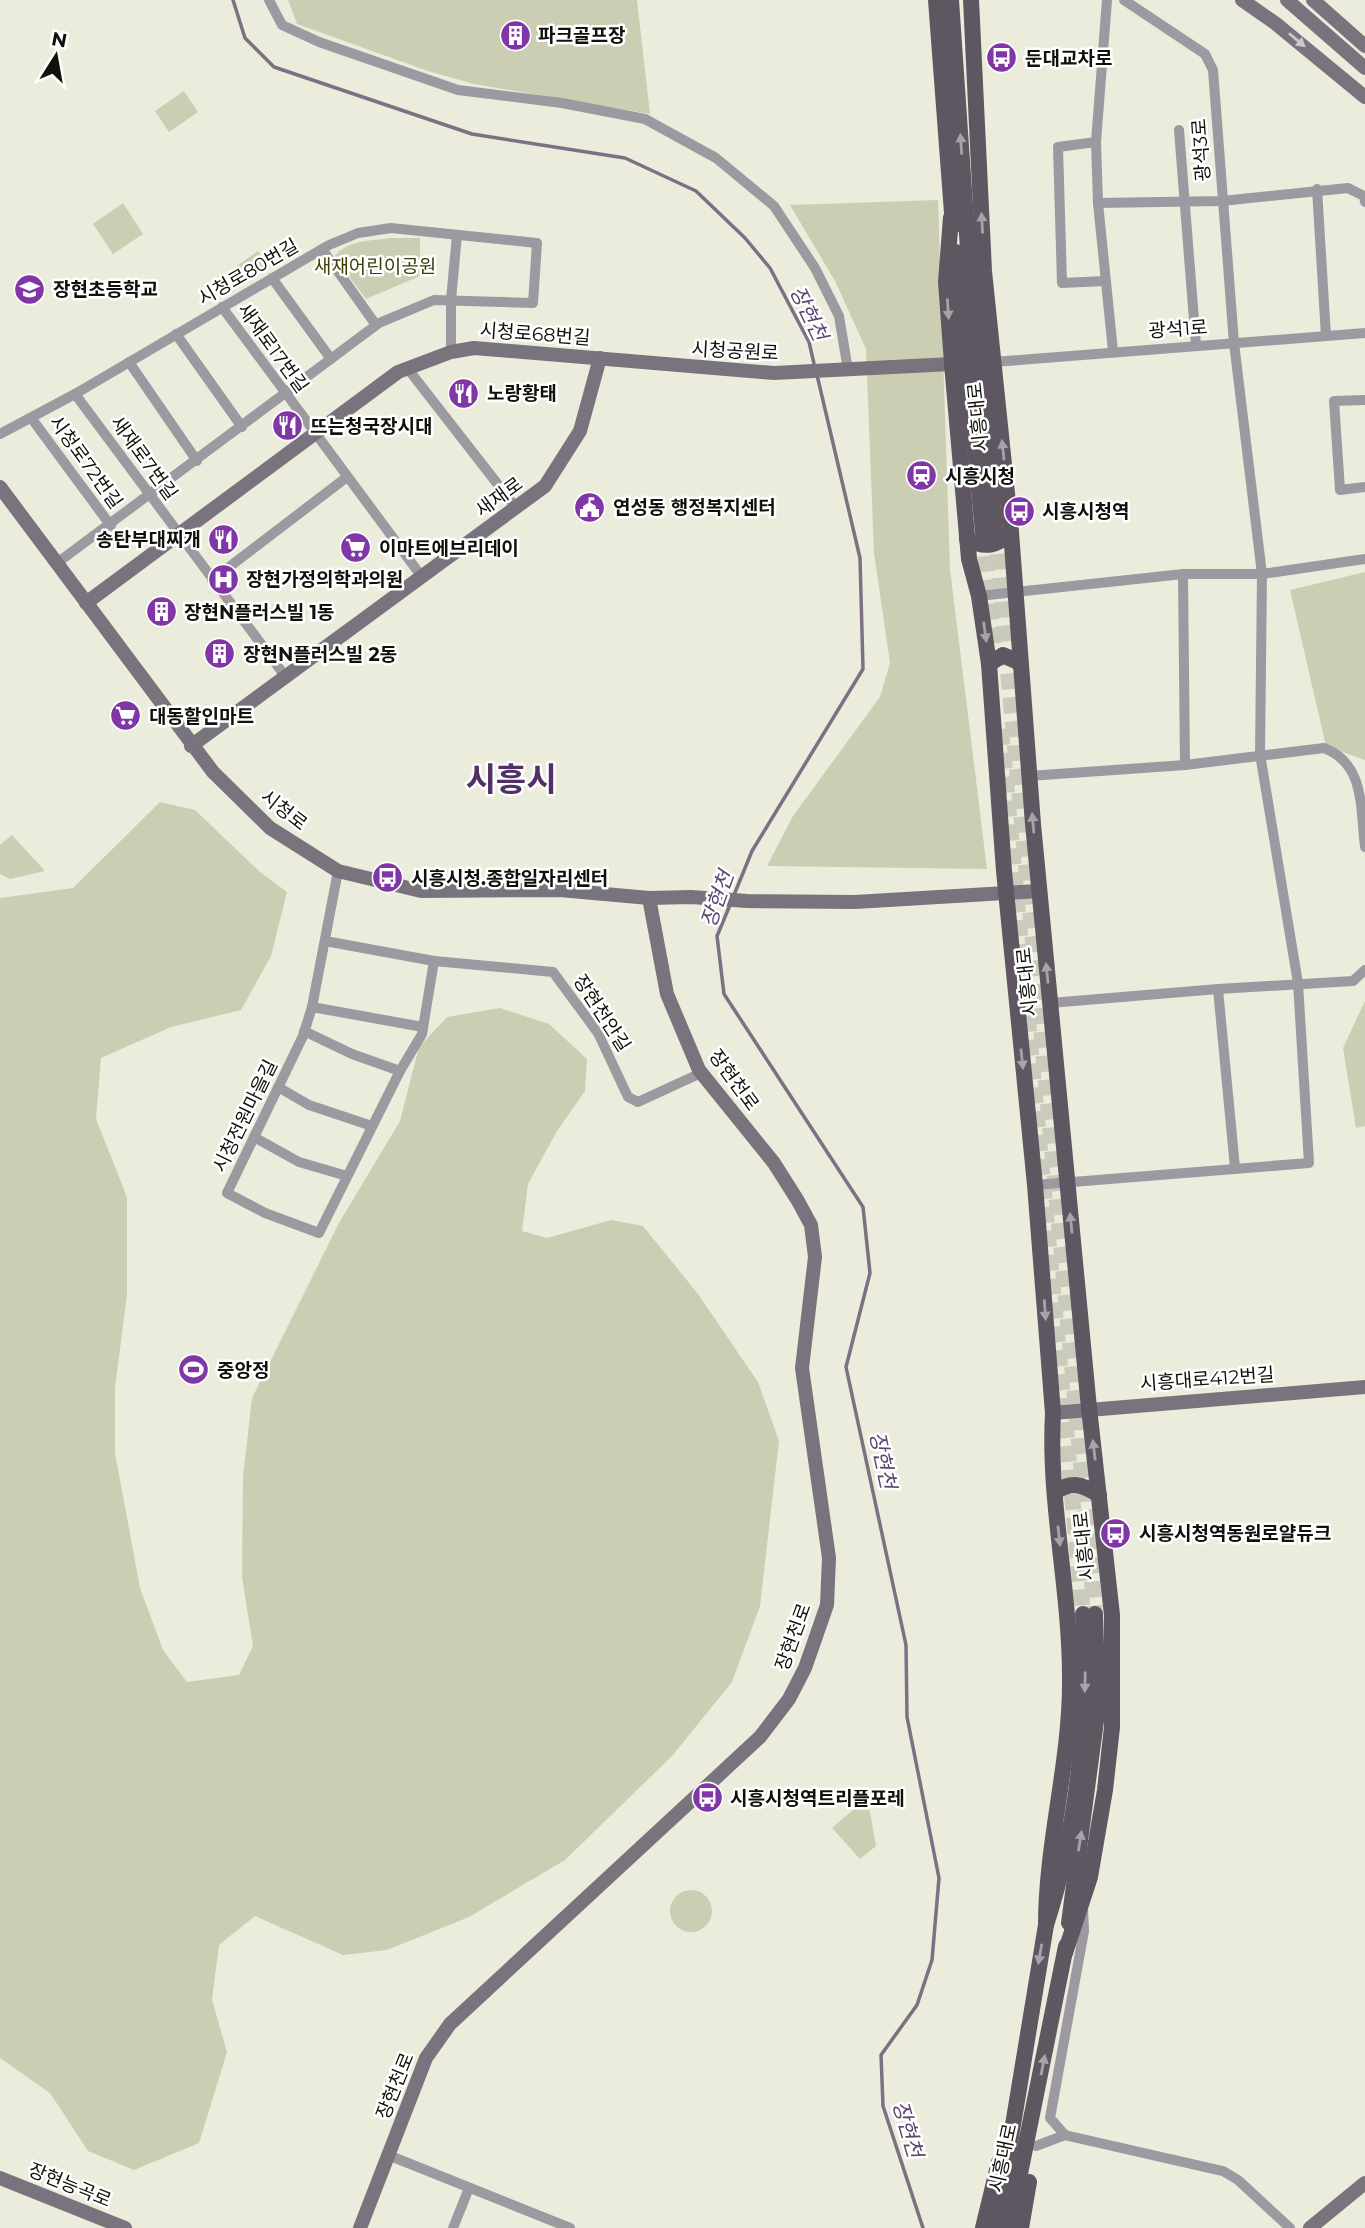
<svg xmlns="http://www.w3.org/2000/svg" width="1365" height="2228" font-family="Montserrat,'Noto Sans KR',sans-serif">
<rect width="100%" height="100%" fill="#ebecdb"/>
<g fill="#ccceb3">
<path d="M288,0H637L650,114L474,84L428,71L297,24Z"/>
<path d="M184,91L198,112L169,132L155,111Z"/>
<path d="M938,200L950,569L987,869L767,866L793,816L880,697L890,663L874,553L866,349L835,281L790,205Z"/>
<path d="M123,203L143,234L113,254L93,224Z"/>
<path d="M390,238H420V276L366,299L334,257C347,240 370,241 390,238Z"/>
<path d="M258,251L269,267L244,283L234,268Z"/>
<path d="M1365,572V760L1326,746L1290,590Z"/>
<path d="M160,802L195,810L260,872L287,892L271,956L241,1010L171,1027L101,1058L96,1119L127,1197V1294L115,1388V1453L140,1588L163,1650L187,1682L239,1675L253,1646L242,1577L243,1477L252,1398L339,1223L400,1121L419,1047L447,1017L500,1008L549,1024L587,1059L585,1091L557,1131L528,1184L522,1231L547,1238L611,1220L643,1226L698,1294L758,1382L779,1441L760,1606L732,1682L672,1756L565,1860L469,1917L387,1950L343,1955L255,1916L219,1945L212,2000L227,2052L199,2143L134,2170L88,2151L50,2093L0,2058V898L73,888Z"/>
<path d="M12,835L45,871L10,879L0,874V845Z"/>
<path d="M1365,1001V1126L1356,1128L1343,1048Z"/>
<path d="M865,1804L869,1807L876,1846L860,1859L832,1828L859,1805Z"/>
<circle cx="691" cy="1911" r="21"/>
</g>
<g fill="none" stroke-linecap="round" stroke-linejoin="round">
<g stroke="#7c7082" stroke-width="3.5">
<path d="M233,0L245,38L274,67L472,134L625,158L696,191L745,238L770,268L809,342L815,368"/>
<path d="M734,895L752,851L863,669L860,558L817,375"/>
<path d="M730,905L717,936L724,994L863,1207L870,1273L846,1367L906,1645L907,1717L939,1878L932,1960L917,2005L881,2055L883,2106L923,2228"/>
</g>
<g stroke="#cacbbc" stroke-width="16" stroke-dasharray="16 8" stroke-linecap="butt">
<path d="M995,530L1095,1614"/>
<path d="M983,532L994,651"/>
<path d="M1001,729L1083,1614"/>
</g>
<g stroke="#9d99a0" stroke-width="10">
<path d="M269,0L282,25L319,42L458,90L562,103L645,119L716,158L774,206L815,268L839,316L848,370"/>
<path d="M1107,0L1096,142L1098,203L1113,351"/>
<path d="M1179,130L1196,345"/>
<path d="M1096,142L1058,147L1062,283L1105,281"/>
<path d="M1317,189L1326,336"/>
<path d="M1098,203L1222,201L1348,188L1364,196L1365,202"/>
<path d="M322,249L376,325"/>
<path d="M272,278L331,359"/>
<path d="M222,307L422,577"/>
<path d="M176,334L242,427"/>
<path d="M451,352V300L457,235"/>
<path d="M129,362L197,461"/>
<path d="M994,362L1365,333"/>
<path d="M408,369L517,509"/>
<path d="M75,394L285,676"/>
<path d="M1365,400L1334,401L1340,490L1365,487"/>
<path d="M32,419L111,526"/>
<path d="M0,434L75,394L329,245L358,233L391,228L537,243L533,303L434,300L379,323L57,563"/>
<path d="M1183,574L1185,765"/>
<path d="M212,580L347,477"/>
<path d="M979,596L1183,574H1262L1365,559"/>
<path d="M1029,776L1185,765L1324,748C1365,764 1360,806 1365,847"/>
<path d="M338,871L312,1007L303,1036L227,1193L265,1213L319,1233L400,1071L422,1034L434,961"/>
<path d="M325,941L434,961L553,972L598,1033L628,1097L638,1102L701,1073"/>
<path d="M1218,989L1353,981L1365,970"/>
<path d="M1050,1003L1218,989L1235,1168"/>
<path d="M312,1007L423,1027"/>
<path d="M304,1031L352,1054L400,1071"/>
<path d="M278,1087L309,1105L372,1126"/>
<path d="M254,1137L299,1162L347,1176"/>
<path d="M1035,1185L1309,1163L1298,983L1260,754L1262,574L1234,343L1213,70L1205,54L1124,0"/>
<path d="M1065,2135L1223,2171L1238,2180L1290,2228"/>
<path d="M1036,2146L1065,2135L1050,2118L1084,1931L1083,1908"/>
<path d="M388,2155L570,2228"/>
<path d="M453,2228L469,2188"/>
</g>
<g stroke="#78737c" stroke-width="14">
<path d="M1242,0L1275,23L1365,97"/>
<path d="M1287,0L1365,68"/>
<path d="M1313,0L1365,46"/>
<path d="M0,487L213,772L270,828L338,871L421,891L560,890L649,898L691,897L747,901L855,902L1039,891"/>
<path d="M86,603L398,372L451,352L474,348L774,373L952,364"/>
<path d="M191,746L545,486L580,431L600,358"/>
<path d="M1053,1413L1365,1387"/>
<path d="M0,2178L125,2228"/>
<path d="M360,2228L426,2058L450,2024L760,1737L789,1699L805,1668L827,1605L829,1558L802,1368L815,1257L811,1225L798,1201L774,1163L699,1070L667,994L649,898"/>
<path d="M1310,2228L1365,2183"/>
</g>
<g stroke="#5e5762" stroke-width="16">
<path d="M936,0L953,226"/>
<path d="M951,0L970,278L995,530"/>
<path d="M971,0L984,271L1011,532L1033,824L1089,1408L1112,1615V1727L1105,1790L1090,1877L1065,1953"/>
<path d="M951,217L946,282L952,364L969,559L979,596L989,664L1004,871L1035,1185L1053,1413C1048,1501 1070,1589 1070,1677C1071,1761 1046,1841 1046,1925"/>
<path d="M956,252L983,532"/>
<path d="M967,539C985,549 997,546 1011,532"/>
<path d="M989,664L1003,655L1020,663"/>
<path d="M1055,1492C1072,1481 1082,1484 1099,1495"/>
<path d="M1069,1923L1098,1706L1095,1614"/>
<path d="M983,2228L999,2162"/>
<path d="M996,2228L1046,1925C1078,1826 1089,1718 1083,1614"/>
<path d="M1009,2228L1066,1946"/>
<path d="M1021,2228L1029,2182"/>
</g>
</g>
<defs><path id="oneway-solid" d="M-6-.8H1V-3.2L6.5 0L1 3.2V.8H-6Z" transform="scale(1.75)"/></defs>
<use fill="#c9c7cb" href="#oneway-solid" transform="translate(1297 40) rotate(40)"/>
<g fill="#a6a3a9">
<use href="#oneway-solid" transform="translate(961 144) rotate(-94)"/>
<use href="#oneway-solid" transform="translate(982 223) rotate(-93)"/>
<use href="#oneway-solid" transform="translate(948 309) rotate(86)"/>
<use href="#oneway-solid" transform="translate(1003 450) rotate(-96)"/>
<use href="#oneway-solid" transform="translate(985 632) rotate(82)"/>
<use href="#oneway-solid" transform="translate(1033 823) rotate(-95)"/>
<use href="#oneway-solid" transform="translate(1047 973) rotate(-96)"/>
<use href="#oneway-solid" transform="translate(1022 1059) rotate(84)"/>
<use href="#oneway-solid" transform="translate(1071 1223) rotate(-96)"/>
<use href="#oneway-solid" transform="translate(1045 1310) rotate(86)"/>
<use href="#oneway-solid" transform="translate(1094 1450) rotate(-97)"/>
<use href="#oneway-solid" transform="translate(1059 1536) rotate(84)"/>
<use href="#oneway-solid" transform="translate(1085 1682) rotate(91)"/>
<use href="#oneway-solid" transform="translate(1080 1841) rotate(-81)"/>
<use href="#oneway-solid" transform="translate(1040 1954) rotate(100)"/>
<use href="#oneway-solid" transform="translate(1043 2065) rotate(-79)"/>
</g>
<defs>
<symbol id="building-disc" viewBox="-11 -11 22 22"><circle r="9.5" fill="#8136a7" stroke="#fff"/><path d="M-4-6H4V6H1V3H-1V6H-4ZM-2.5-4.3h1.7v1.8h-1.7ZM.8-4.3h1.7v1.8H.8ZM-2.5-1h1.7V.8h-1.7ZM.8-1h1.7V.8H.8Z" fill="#fff"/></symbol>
<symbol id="bus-disc" viewBox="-11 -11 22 22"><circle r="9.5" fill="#8136a7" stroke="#fff"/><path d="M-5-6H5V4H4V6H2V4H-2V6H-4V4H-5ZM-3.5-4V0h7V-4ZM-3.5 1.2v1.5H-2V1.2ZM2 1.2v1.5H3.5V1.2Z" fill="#fff"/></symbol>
<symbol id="school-disc" viewBox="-11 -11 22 22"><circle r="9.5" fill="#8136a7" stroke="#fff"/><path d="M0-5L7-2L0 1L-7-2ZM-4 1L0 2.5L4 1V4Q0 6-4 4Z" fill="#fff"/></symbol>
<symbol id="restaurant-disc" viewBox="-11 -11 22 22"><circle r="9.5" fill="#8136a7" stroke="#fff"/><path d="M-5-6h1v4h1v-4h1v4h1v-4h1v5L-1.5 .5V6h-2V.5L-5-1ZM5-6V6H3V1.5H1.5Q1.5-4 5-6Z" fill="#fff"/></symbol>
<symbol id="station-disc" viewBox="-11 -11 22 22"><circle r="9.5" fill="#8136a7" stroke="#fff"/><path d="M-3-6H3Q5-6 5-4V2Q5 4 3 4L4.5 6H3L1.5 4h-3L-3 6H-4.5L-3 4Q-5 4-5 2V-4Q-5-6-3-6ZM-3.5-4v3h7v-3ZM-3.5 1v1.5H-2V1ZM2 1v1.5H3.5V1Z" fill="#fff"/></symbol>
<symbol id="civic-disc" viewBox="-11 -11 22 22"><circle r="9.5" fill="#8136a7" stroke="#fff"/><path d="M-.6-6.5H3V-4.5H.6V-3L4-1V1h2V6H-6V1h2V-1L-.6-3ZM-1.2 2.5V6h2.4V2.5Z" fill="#fff"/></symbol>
<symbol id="supermarket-disc" viewBox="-11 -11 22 22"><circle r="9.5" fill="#8136a7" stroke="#fff"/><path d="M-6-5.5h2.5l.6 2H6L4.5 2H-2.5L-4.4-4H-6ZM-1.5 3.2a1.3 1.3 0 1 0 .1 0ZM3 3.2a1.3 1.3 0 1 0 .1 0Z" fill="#fff"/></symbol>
<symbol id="hospital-disc" viewBox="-11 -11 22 22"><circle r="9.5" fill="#8136a7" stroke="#fff"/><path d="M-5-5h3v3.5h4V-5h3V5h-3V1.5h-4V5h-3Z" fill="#fff"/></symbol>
<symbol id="stadium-disc" viewBox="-11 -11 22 22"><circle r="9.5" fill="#8136a7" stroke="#fff"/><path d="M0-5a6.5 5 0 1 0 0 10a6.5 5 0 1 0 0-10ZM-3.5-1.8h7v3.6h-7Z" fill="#fff"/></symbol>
</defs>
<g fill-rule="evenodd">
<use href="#building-disc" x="498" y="18" width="35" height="35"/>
<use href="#bus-disc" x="984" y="40" width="35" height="35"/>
<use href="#school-disc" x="12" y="272" width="35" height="35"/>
<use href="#restaurant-disc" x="446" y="376" width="35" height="35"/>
<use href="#restaurant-disc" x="270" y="408" width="35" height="35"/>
<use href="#station-disc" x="904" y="458" width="35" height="35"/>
<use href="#civic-disc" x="572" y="490" width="35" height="35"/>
<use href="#bus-disc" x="1002" y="494" width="35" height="35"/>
<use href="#restaurant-disc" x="206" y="522" width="35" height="35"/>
<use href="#supermarket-disc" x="338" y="530" width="35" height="35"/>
<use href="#hospital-disc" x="206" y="562" width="35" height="35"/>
<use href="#building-disc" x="144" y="594" width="35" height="35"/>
<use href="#building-disc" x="202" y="636" width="35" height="35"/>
<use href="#supermarket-disc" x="108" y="698" width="35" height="35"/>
<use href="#bus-disc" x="370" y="860" width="35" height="35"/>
<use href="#stadium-disc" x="176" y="1352" width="35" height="35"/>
<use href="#bus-disc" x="1098" y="1516" width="35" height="35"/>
<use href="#bus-disc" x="690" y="1780" width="35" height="35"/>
</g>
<g text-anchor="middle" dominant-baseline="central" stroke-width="5" stroke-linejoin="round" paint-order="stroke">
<g font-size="19" font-weight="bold" fill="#11110b" stroke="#fff" text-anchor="start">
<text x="538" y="35">파크골프장</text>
<text x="1025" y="58">둔대교차로</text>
<text x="53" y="289">장현초등학교</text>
<text x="487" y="393">노랑황태</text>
<text x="310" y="426">뜨는청국장시대</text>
<text x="945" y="476">시흥시청</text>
<text x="613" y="507">연성동 행정복지센터</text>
<text x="1042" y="511">시흥시청역</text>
<text x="201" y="539" text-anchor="end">송탄부대찌개</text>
<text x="379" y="548">이마트에브리데이</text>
<text x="246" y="579">장현가정의학과의원</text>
<text x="184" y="612">장현N플러스빌 1동</text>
<text x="243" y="654">장현N플러스빌 2동</text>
<text x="149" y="716">대동할인마트</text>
<text x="411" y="878">시흥시청.종합일자리센터</text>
<text x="217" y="1370">중앙정</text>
<text x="1139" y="1533">시흥시청역동원로얄듀크</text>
<text x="730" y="1798">시흥시청역트리플포레</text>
</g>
<g font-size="19" fill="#11110b" stroke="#fff">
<text transform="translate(1201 150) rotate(-94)">광석3로</text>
<text transform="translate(248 272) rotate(-30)">시청로80번길</text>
<text transform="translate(1178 329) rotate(-4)">광석1로</text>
<text transform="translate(535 334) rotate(4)">시청로68번길</text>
<text transform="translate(273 348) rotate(54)">새재로17번길</text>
<text transform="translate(735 351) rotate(3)">시청공원로</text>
<text transform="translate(978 417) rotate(-96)">시흥대로</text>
<text transform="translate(144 458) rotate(54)">새재로7번길</text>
<text transform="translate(86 462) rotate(54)">시청로72번길</text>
<text transform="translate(499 497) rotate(-36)">새재로</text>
<text transform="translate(284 810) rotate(38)">시청로</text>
<text transform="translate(1027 982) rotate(-96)">시흥대로</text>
<text transform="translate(602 1013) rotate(57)">장현천안길</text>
<text transform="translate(734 1080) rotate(54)">장현천로</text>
<text transform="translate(245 1116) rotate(-64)">시청전원마을길</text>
<text transform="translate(1207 1379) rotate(-4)">시흥대로412번길</text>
<text transform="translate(1084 1546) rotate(-96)">시흥대로</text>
<text transform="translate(793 1637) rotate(-70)">장현천로</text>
<text transform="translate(395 2086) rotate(-68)">장현천로</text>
<text transform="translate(1003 2158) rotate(-78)">시흥대로</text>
<text transform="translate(70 2185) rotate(22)">장현능곡로</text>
</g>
<g font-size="19" fill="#3e3f07" stroke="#fff">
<text x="375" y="266">새재어린이공원</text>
</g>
<g font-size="21" font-style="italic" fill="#5f456f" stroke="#fff">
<text transform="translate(809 313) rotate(64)">장현천</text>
<text transform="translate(717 899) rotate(-70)">장현천</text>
<text transform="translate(883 1460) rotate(78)">장현천</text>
<text transform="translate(908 2129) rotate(74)">장현천</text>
</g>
<g font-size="33" font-weight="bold" fill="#532f67" stroke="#fff">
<text x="511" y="779">시흥시</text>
</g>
</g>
<g transform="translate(56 56) rotate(11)" stroke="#ffffff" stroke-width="5" paint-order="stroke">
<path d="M0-5L12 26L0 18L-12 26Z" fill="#11110b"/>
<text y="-10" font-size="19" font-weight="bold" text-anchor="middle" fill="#11110b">N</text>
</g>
</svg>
